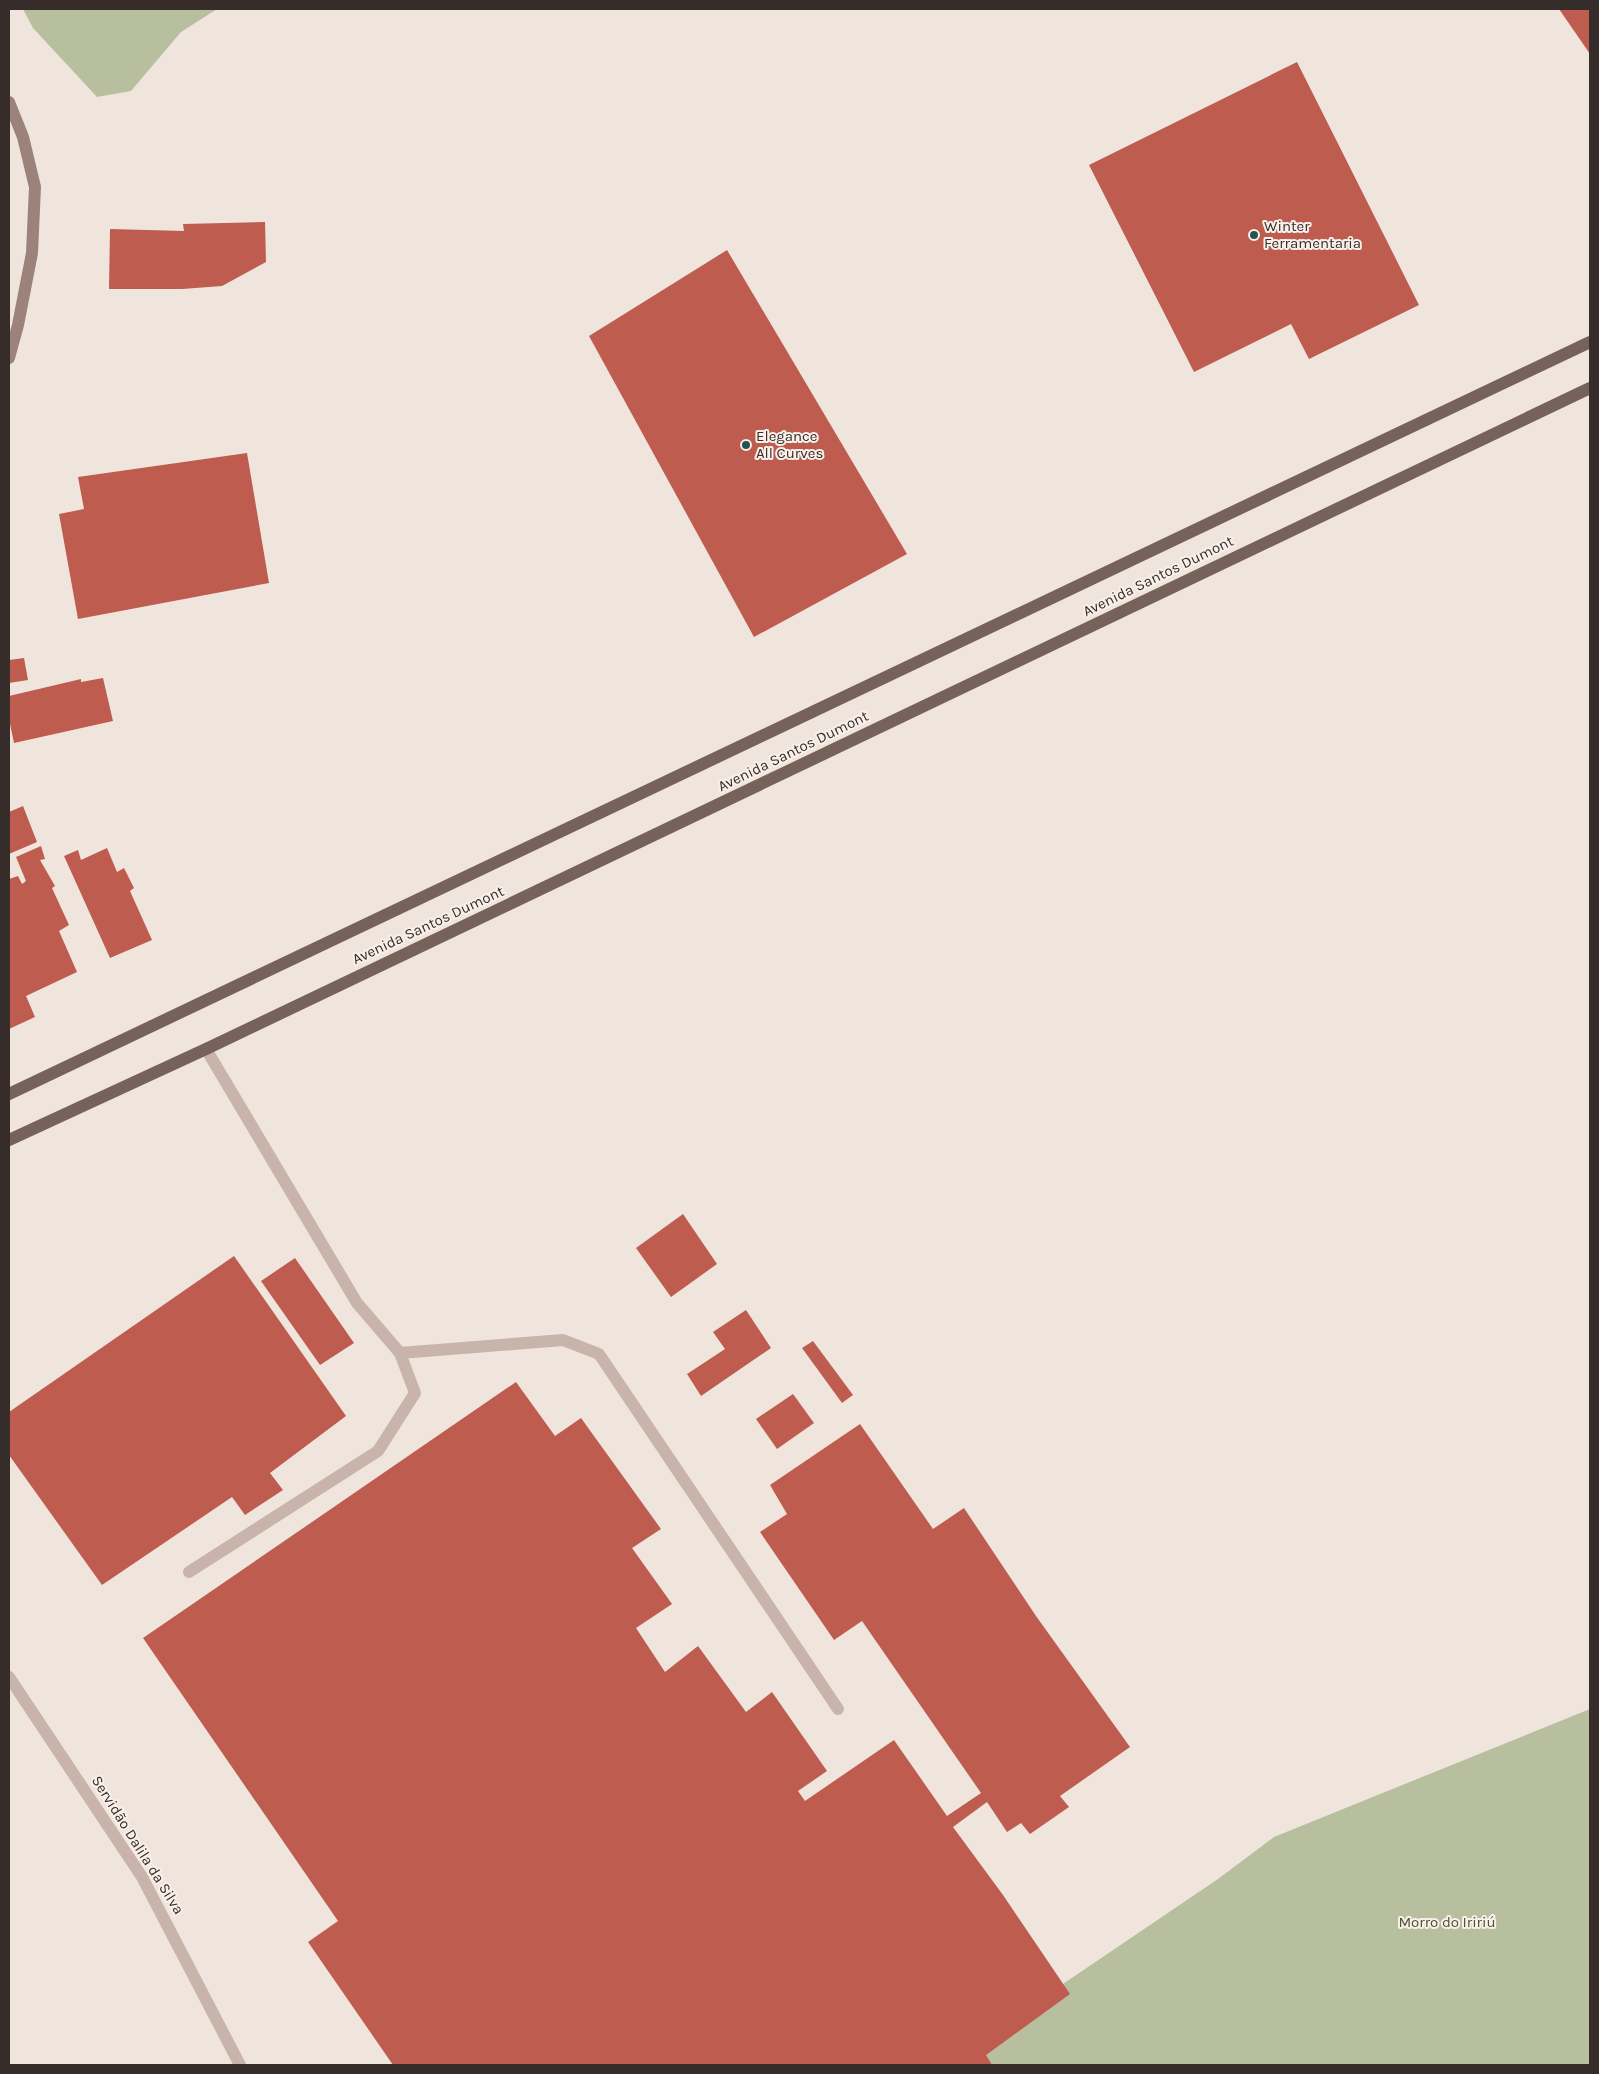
<svg xmlns="http://www.w3.org/2000/svg" width="1599" height="2074" font-family="Karla,sans-serif">
<rect width="100%" height="100%" fill="#f0e5dd"/>
<g fill="#b8bf9e">
<path d="M23,9H217L181,32L131,91L97,97L33,28Z"/>
<path d="M1590,1709V2065H943L1218,1879L1274,1837Z"/>
</g>
<g fill="#bd5c4f">
<path d="M1559,9H1590V54Z"/>
<path d="M1297,62L1419,305L1309,359L1291,324L1194,372L1089,165Z"/>
<path d="M265,222L266,262L222,286L182,289H109L110,229L184,231L183,224Z"/>
<path d="M727,250L907,554L754,637L589,336Z"/>
<path d="M247,453L269,583L78,619L59,514L84,509L78,477Z"/>
<path d="M24,658L28,680L9,683V660Z"/>
<path d="M103,678L113,721L14,743L9,719V696L81,679V682Z"/>
<path d="M23,806L37,842L9,854V812Z"/>
<path d="M41,846L45,859L40,860L55,886L52,888L69,925L59,931L77,972L26,996L35,1017L9,1029V879L18,876L22,884L26,881L16,857Z"/>
<path d="M107,848L117,872L124,868L134,888L130,891L152,940L110,958L64,856L78,850L81,860Z"/>
<path d="M683,1214L717,1264L671,1297L636,1248Z"/>
<path d="M234,1256L346,1416L270,1473L283,1490L245,1515L232,1497L102,1585L9,1455V1412Z"/>
<path d="M295,1258L354,1343L320,1365L261,1281Z"/>
<path d="M746,1310L771,1348L701,1396L687,1374L725,1349L713,1332Z"/>
<path d="M813,1341L853,1395L842,1403L802,1348Z"/>
<path d="M516,1382L555,1436L581,1418L661,1529L632,1548L672,1604L636,1628L665,1672L698,1646L746,1712L772,1692L827,1771L798,1791L805,1801L894,1740L947,1816L981,1793L862,1621L834,1640L760,1532L787,1514L770,1485L860,1424L933,1529L964,1508L1036,1616L1130,1747L1060,1796L1069,1807L1030,1834L1021,1823L1007,1832L987,1802L953,1827L1003,1895L1070,1994L986,2055L992,2065H393L308,1942L338,1921L143,1638Z"/>
<path d="M793,1394L814,1423L777,1449L756,1419Z"/>
</g>
<g fill="none" stroke-linecap="round" stroke-linejoin="round">
<g stroke="#c8b4aa" stroke-width="12">
<path d="M206,1049L357,1303L400,1353L563,1340L599,1354L838,1709"/>
<path d="M189,1572L378,1451L415,1393L400,1353"/>
</g>
<path stroke="#c8b4aa" stroke-width="12" d="M9,1677L142,1877L240,2065"/>
<path stroke="#9b837c" stroke-width="12" d="M9,102L23,137L35,187L32,253L18,325L9,358"/>
<g stroke="#77615b" stroke-width="12">
<path d="M9,1094L1590,342"/>
<path d="M9,1140L206,1049L1590,388"/>
</g>
</g>
<g fill="#225451" stroke="#f8f0e9" stroke-width="2">
<circle cx="1254" cy="235" r="5"/>
<circle cx="746" cy="445" r="5"/>
</g>
<g text-anchor="middle" dominant-baseline="central" stroke-width="4" stroke-linejoin="round" paint-order="stroke">
<g font-size="15" fill="#362c29" stroke="#f8f0e9" text-anchor="start">
<text x="1264" y="226">Winter<tspan x="1264" dy="17">Ferramentaria</tspan></text>
<text x="756" y="436">Elegance<tspan x="756" dy="17">All Curves</tspan></text>
</g>
<g font-size="15" fill="#362c29" stroke="#f8f0e9">
<text transform="translate(1158 576) rotate(-26)">Avenida Santos Dumont</text>
<text transform="translate(793 751) rotate(-26)">Avenida Santos Dumont</text>
<text transform="translate(428 925) rotate(-25)">Avenida Santos Dumont</text>
<text transform="translate(138 1845) rotate(58)">Servidão Dalila da Silva</text>
</g>
<g font-size="15" fill="#4a522f" stroke="#f8f0e9">
<text x="1447" y="1922">Morro do Iririú</text>
</g>
</g>
<rect width="1599" height="2074" fill="none" stroke="#362c29" stroke-width="20"/>
</svg>
